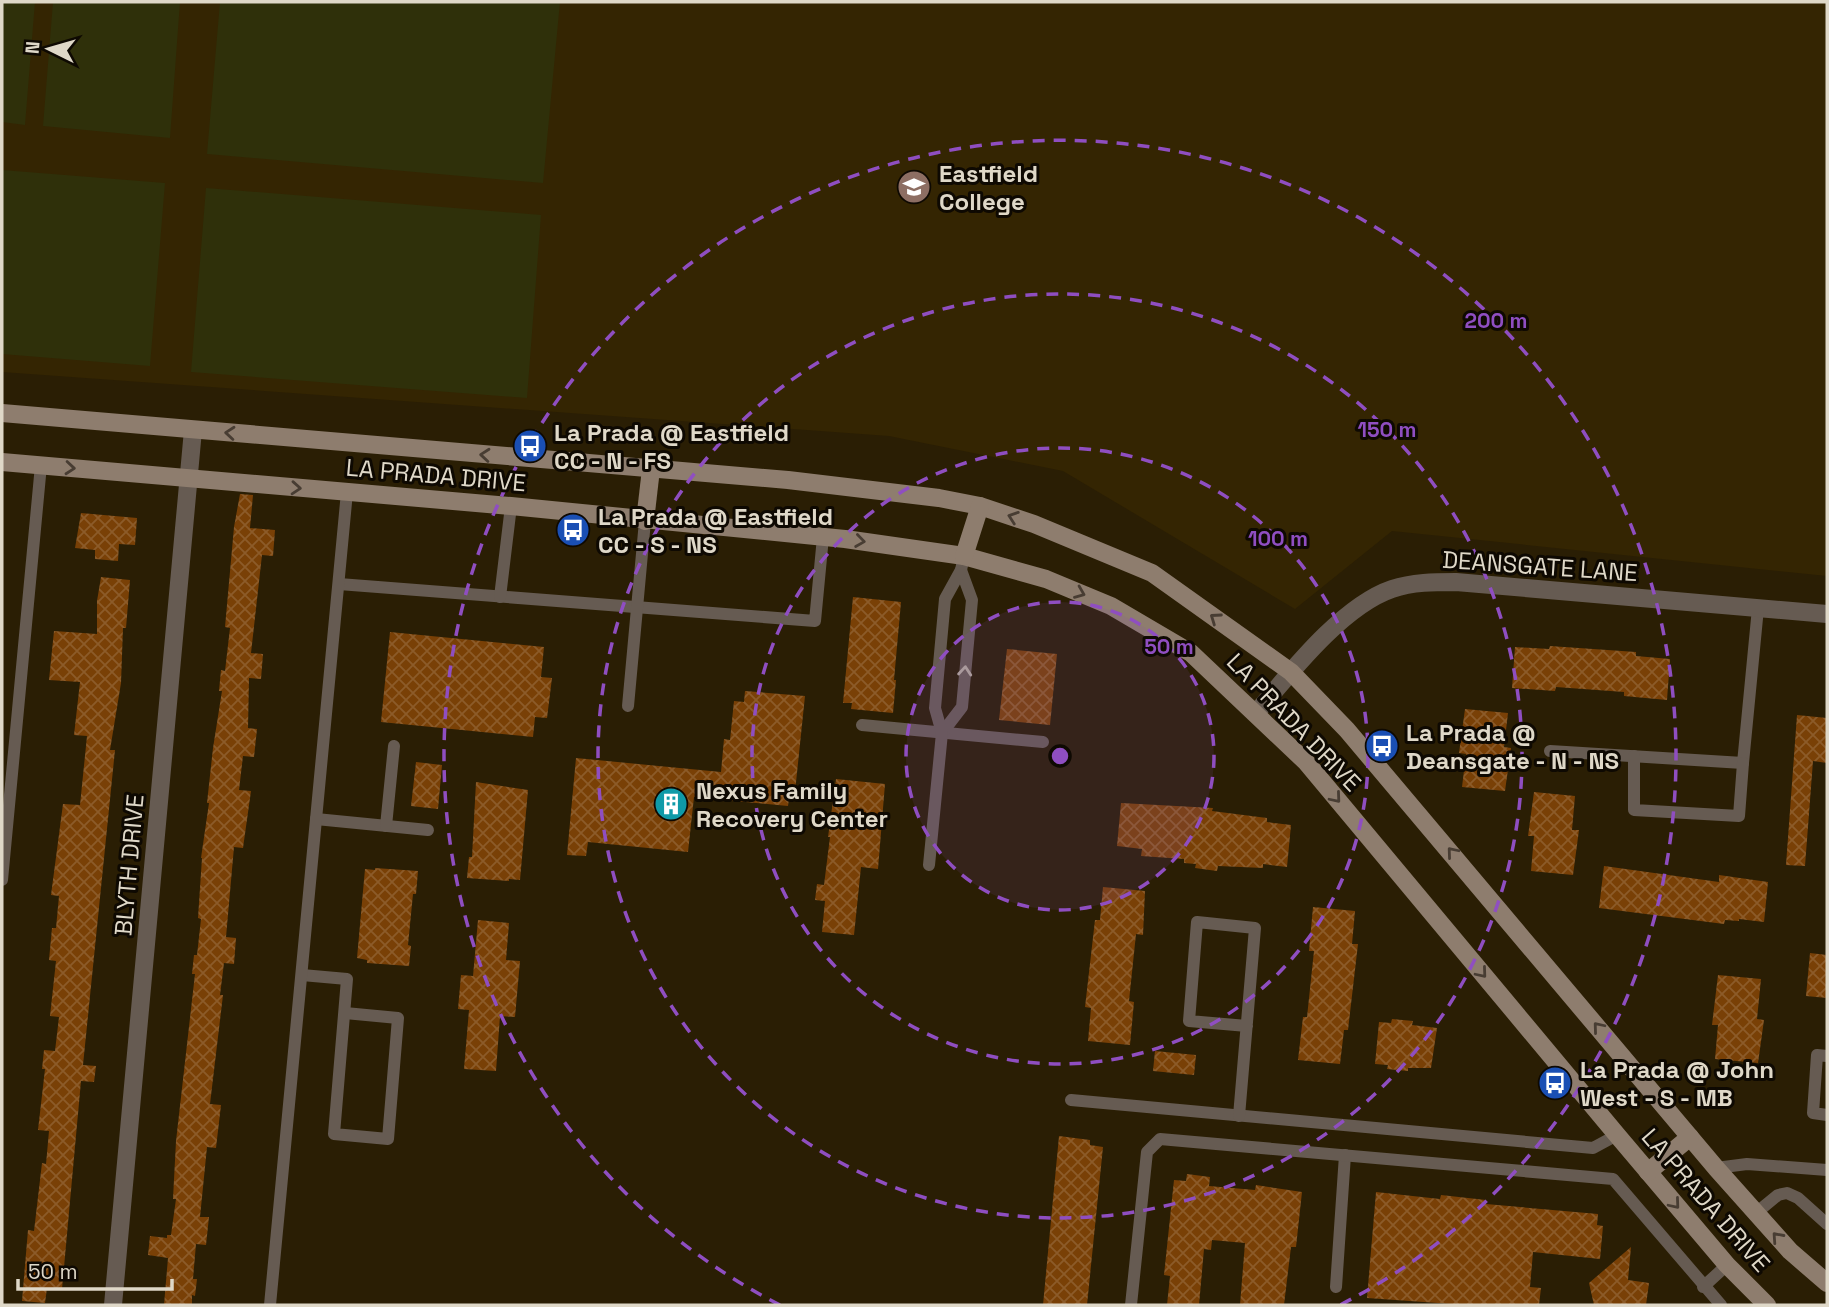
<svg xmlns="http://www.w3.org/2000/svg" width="1829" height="1307" font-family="'Space Grotesk',sans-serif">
<defs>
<pattern id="building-cross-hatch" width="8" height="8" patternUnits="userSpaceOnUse" patternTransform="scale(1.75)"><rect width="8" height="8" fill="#794006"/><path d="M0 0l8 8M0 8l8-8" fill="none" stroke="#8c5b29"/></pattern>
</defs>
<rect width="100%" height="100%" fill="#2a1e04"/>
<path fill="#342502" d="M2,2H1827V576L1392,531L1295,609L1063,471L889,436L2,372Z"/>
<g fill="#2f300a">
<path d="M2,2H35L25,125L2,122Z"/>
<path d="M53,2H180L170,138L43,126Z"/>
<path d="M220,2H560L543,183L207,154Z"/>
<path d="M2,170L165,183L150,366L2,354Z"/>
<path d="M206,188L541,215L527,398L191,372Z"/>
</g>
<g fill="url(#building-cross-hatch)">
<path d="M240,494L253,495L250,528L275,530L273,556L262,555L251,653L263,654L261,679L249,678L248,728L257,729L254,757L243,756L239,790L251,791L243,848L234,847L226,937L236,938L234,964L224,963L220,995H223L210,1104L221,1105L216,1148L207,1147L200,1217H209L206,1245L196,1244L193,1279H197L195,1296L192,1295V1305H164L168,1258L148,1255L150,1236L167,1238V1235H171L176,1199H173L176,1141L195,974H192L194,955H197L201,919L198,918L202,858H201L209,803H207L213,748L222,691H219L221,670L225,671L230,628L225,627L234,527Z"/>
<path d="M81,513L137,518L135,545L119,544L118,561L95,559V550L75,548Z"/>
<path d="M101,577L130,580L126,628H123L121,683L110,750H115L83,1065L96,1066L94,1082L81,1081L62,1289L47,1288L45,1303L22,1301L28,1230L34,1231L42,1163L46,1164L49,1131L38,1130L45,1069H42L44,1050L55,1051L59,1017L50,1016L56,961L49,960L52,928H56L59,896L51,895L63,804L80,805L87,736L74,735L80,682L49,680L54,631L97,634V601Z"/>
<path d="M853,597L901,602L894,680H896L893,713L851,709L852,703H843Z"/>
<path d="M390,632L544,647L541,677L552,678L547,718L535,717L533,737L381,722Z"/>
<path d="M1550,646L1636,652V656L1670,659L1667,700L1624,696V692L1556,687L1555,691L1512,688L1515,647L1549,649Z"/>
<path d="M1007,649L1057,654L1050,725L999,720Z"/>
<path d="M745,691L805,696L795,792L790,791L788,806L694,797L688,852L588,842L586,856L567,855L576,758L721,772L724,739L730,740L734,701L744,702Z"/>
<path d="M1465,709L1508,713L1504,747L1511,748L1505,791L1462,787L1466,754L1459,753Z"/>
<path d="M1797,715L1827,718V763L1813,761L1805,866L1786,865Z"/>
<path d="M416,762L442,765L438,809L411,806Z"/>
<path d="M836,779L885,784L878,869L861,867L854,935L822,932L825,901L815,900L817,884L824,885L830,837H828Z"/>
<path d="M476,782L528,790L520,880L509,879V881L467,878L469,857H472Z"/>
<path d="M1534,792L1575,796L1572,830H1579L1573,875L1531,871L1534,836H1528Z"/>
<path d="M1121,803L1213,808L1212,811L1267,818V822L1291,825L1287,867L1263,864V868L1218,866L1217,871L1195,868L1196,864L1184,863V859L1141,856L1142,849L1117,846Z"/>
<path d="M1604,866L1719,882V875L1768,882L1764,922L1739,919V921L1725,920L1724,924L1599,908Z"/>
<path d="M375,868L418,871L416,894H413L408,945L411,946L409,966L367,963V960L357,958L365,869L375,870Z"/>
<path d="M1103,887L1145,891L1143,935L1136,934L1129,1001L1134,1002L1130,1045L1088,1041L1091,1008L1085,1007L1095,920H1100Z"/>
<path d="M1313,907L1355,911L1352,944H1358L1348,1030H1344L1340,1064L1298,1060L1303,1017H1307L1314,951H1309Z"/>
<path d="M478,920L509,923L506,960L520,961L515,1017L500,1016L496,1071L464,1069L469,1010L458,1009L461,975L473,976Z"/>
<path d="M1810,953L1827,955V998L1806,996Z"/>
<path d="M1718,975L1761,979L1757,1019L1764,1020L1758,1063L1715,1059L1718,1025H1712Z"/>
<path d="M1392,1019L1413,1021L1412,1025L1437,1028L1431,1068H1408V1071L1387,1069L1388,1065L1375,1064L1379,1022L1391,1023Z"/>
<path d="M1155,1051L1196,1055L1194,1075L1153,1071Z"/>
<path d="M1059,1136L1090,1140V1145L1103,1147L1087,1305H1043Z"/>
<path d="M1187,1174L1210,1177L1209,1186L1255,1190L1256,1185L1302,1192L1296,1247H1291L1284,1305H1240L1245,1243L1212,1240L1211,1250L1204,1249L1199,1305H1167L1170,1276L1164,1275L1174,1180L1186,1181Z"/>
<path d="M1376,1192L1440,1199L1441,1195L1486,1200V1204L1598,1214L1597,1225L1603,1226L1600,1259L1533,1252L1530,1287L1541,1288L1539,1305H1466L1367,1298Z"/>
<path d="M1631,1247L1628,1280L1649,1283L1646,1305H1594L1589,1283Z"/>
</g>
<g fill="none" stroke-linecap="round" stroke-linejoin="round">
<g stroke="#665b52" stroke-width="12">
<path d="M339,584L815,621L823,537"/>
<path d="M500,597L511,506"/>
<path d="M628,706L645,521"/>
<path d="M862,725L1043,742"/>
<path d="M942,733L962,707L972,600L961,570"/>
<path d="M1550,751L1743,763L1758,608"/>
<path d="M1634,756V810L1739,816L1743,763"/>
<path d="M316,819L428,830"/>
<path d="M386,826L394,746"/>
<path d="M929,865L942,733L935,708L945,599L961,570L964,556"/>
<path d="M2,880L41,465"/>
<path d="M302,975L347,979L334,1134L388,1139L398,1018L345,1013"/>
<path d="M1827,1056L1817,1055L1813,1113L1827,1115"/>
<path d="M1071,1100L1593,1148L1617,1135"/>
<path d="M1239,1116L1255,928L1197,922L1189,1021L1247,1026"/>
<path d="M1716,1168L1747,1164L1827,1170"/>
<path d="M1756,1213L1778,1195L1787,1193L1798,1198L1827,1224"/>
<path d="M1336,1287L1345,1155"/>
<path d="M1703,1287L1727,1265"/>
<path d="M270,1305L347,492"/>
<path d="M1131,1305L1147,1152L1160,1139L1613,1179L1721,1305"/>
</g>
<g stroke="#665b52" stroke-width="18">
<path d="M1256,713C1290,673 1342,606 1392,589C1413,582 1434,582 1456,582L1827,614"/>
<path d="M113,1305L193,430"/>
</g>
<g stroke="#8e7d6e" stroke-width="18">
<path d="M2,413L788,480L939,498L980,506L1034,524L1152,573L1291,672L1347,730L1716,1168L1790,1251L1827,1283"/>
<path d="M2,462L511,506L845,539L964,556L1046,579L1111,606L1191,653L1306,762L1617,1135L1727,1265L1767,1305"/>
<path d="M645,521L651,469"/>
<path d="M964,556L980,506"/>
<path d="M1648,1172L1690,1137"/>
</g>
</g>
<defs><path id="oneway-chevron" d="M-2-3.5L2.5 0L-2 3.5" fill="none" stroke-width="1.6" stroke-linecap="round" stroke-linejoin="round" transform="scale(1.75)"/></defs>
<g stroke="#483d33">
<use href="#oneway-chevron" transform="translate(230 433) rotate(-175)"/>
<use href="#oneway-chevron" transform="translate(485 455) rotate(-175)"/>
<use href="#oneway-chevron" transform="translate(70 468) rotate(5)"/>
<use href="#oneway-chevron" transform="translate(296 488) rotate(4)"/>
<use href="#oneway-chevron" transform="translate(1013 517) rotate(-161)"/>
<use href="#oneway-chevron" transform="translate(860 541) rotate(8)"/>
<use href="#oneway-chevron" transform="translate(1080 593) rotate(22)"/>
<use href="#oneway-chevron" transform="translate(1215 618) rotate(-145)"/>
<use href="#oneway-chevron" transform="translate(1336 798) rotate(50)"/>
<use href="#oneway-chevron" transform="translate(1452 852) rotate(-130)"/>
<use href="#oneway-chevron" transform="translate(1482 973) rotate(50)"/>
<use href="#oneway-chevron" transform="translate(1598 1027) rotate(-130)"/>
<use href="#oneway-chevron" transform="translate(1675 1204) rotate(50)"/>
<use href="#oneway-chevron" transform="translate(1777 1237) rotate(-132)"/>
</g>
<use stroke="#afa699" href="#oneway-chevron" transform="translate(965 671) rotate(-85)"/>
<circle cx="1060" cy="756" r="154" fill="#8f4ec1" fill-opacity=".12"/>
<g fill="none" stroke="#8f4ec1" stroke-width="3.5" stroke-dasharray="12 9">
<circle cx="1060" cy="756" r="154"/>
<circle cx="1060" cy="756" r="308"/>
<circle cx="1060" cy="756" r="462"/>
<path d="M780 1305A616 616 0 1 1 1340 1305"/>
</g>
<defs>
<symbol id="university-disc" viewBox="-11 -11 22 22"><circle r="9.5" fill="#8d6e63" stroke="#0e0902"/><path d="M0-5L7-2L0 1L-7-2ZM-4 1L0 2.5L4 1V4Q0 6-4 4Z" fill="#fff"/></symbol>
<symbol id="bus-disc" viewBox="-11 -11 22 22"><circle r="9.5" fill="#1a4fb4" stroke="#0e0902"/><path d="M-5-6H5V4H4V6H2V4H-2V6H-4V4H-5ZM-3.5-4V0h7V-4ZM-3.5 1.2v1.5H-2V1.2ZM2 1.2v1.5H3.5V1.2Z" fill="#fff"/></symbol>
<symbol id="building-disc" viewBox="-11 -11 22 22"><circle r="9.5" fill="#0f9aa8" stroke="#0e0902"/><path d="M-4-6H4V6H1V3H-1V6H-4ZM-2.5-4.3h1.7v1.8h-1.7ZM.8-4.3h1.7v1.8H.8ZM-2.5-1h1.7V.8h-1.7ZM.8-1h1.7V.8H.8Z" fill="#fff"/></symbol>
</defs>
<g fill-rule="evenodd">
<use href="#university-disc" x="895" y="168" width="38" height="38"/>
<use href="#bus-disc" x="511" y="427" width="38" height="38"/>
<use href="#bus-disc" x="554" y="511" width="38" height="38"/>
<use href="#bus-disc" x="1363" y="727" width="38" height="38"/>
<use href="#building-disc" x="652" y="785" width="38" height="38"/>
<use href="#bus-disc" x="1536" y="1064" width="38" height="38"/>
</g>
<g text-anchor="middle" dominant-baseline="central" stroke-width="6" stroke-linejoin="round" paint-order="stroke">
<g font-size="24" font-weight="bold" fill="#dfd8c8" stroke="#0e0902" text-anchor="start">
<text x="939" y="173">Eastfield<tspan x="939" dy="28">College</tspan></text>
<text x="554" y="432">La Prada @ Eastfield<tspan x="554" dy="28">CC - N - FS</tspan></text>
<text x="598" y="516">La Prada @ Eastfield<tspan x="598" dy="28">CC - S - NS</tspan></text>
<text x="1406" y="732">La Prada @<tspan x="1406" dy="28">Deansgate - N - NS</tspan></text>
<text x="696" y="790">Nexus Family<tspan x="696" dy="28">Recovery Center</tspan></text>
<text x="1580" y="1069">La Prada @ John<tspan x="1580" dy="28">West - S - MB</tspan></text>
</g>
<g font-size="24" fill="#dfd8c8" stroke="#0e0902">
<text transform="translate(436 475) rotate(5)">LA PRADA DRIVE</text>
<text transform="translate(1540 566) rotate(4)">DEANSGATE LANE</text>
<text transform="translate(1294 722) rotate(46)">LA PRADA DRIVE</text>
<text transform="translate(129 865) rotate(-85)">BLYTH DRIVE</text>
<text transform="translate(1706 1200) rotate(49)">LA PRADA DRIVE</text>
</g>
</g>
<circle cx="1060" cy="756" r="10" fill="#8f4ec1" stroke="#0e0902" stroke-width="3.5"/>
<g font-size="21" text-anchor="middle" font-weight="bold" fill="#8f4ec1" stroke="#0e0902" stroke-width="6" stroke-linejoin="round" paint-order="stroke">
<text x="1496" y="328">200 m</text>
<text x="1387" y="437">150 m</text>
<text x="1278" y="546">100 m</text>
<text x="1169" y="654">50 m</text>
</g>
<rect width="1829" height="1307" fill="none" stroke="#dfd8c8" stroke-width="7"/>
<g transform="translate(49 49) rotate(275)" stroke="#0e0902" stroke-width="5" paint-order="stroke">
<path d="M0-5L12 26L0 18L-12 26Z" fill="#dfd8c8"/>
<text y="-10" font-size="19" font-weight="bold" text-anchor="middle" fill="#dfd8c8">N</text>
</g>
<path d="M18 1279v10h154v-10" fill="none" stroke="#dfd8c8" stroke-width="3.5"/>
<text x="28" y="1279" font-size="21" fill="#dfd8c8" stroke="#0e0902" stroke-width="5" paint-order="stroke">50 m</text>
</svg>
